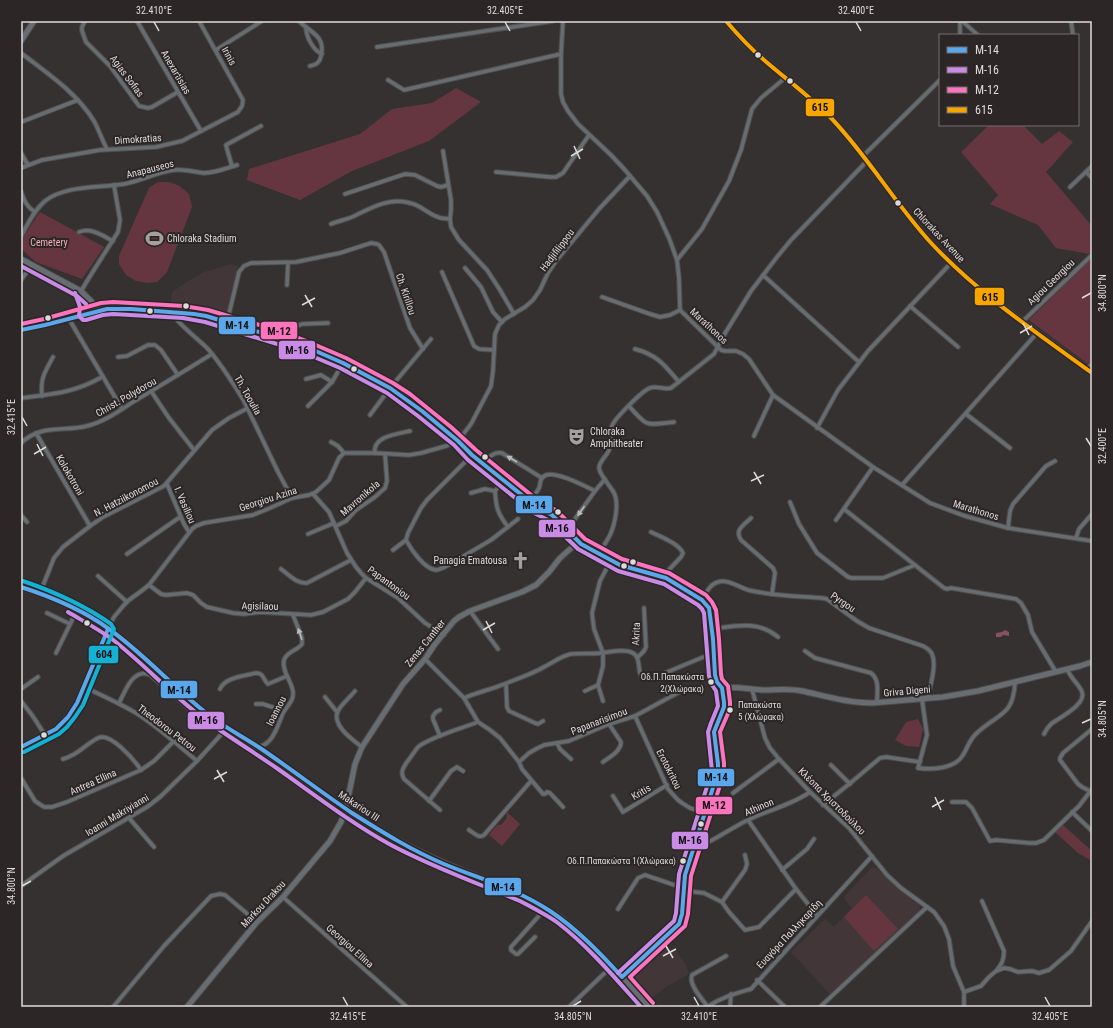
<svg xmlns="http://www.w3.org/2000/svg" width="1113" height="1028" font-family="'Roboto Condensed',sans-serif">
<rect width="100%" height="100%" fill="#353131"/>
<g fill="#423638">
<path d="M231,264L238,266L226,315L184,306L170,307L172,292L190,280L204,272Z"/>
<path d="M871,868H876L920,906V912L830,994L791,952L825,919L834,927L852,908L845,900L844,897Z"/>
<path d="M660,946L677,952L686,965L689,974L666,987L646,1002L626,977Z"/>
</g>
<g fill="#653640">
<path d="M456,88L481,102L429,141L352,171L300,200L247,180L249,169L360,134L392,109L432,103Z"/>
<path d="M989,125H1023L1042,144L1059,131L1073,142L1046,172L1092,226V251L1089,254L1056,248L1038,225L990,204L998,195L961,152Z"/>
<path d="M158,182H169L180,186L189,194L192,207L167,272L157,282L147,283L136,281L126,275L119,264V256L149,188Z"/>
<path d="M40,212L104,247L82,279L36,262L21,249V240Z"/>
<path d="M1091,259L1092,360L1088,364L1029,320Z"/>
<path d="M918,719L923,729L919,747L906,746L895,740L906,722Z"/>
<path d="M506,813H508L520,824L502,846L489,835L497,825H501L507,818Z"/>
<path d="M1063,825L1092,851V861L1078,853L1055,832Z"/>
<path d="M866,895L898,929L874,951L844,917Z"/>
</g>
<path fill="#87525b" d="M1005,630L1009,632V636L1003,635L1001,637H996V633L1002,632Z"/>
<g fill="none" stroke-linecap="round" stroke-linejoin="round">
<defs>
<g id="street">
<path d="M85,21L82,27V31L86,42L110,66L139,106L148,108L152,107L178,92"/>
<path d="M137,21L201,131"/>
<path d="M299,21C311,33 326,36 321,56C320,62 317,65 310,66"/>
<path d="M563,21L561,54V94L563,102L568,111L578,124L611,155L625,170L647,196L657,212L669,238L677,260L679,278L680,310L721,350L725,351H736L743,354L749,359L773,395L873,467L930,503L965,516L1008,528L1092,541"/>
<path d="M962,21L978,35"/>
<path d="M1071,21L1073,35"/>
<path d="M306,27C306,37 313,50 322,54"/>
<path d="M960,35V21"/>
<path d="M377,47L553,21"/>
<path d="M216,50L262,21"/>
<path d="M21,53C47,73 76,92 94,121C99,130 102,140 107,149"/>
<path d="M388,80L404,90L561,54"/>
<path d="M21,122L78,100"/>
<path d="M443,151L451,200V210L450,219L451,227L459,240L487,270L500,290L514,314"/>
<path d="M21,153L28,165"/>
<path d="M863,156L940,80"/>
<path d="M232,166L227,149L226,145L261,126"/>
<path d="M21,168L42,160L100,150L156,147L182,141L238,112L242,106L243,100L199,21"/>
<path d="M496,172L550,177H556L563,173L589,135"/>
<path d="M1086,172L1092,178"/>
<path d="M1070,187L1092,166"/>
<path d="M21,191C24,201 27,207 35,212"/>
<path d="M345,194L405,174L415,175L437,186L441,187L448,185"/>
<path d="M331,224C338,221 345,220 352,217C371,208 389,197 410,203C421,205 428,214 438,217C441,219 446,218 450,219"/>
<path d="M79,232C91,227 103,236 113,241"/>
<path d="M21,236C28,224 34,210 45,201C65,185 100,188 124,184C141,181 157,172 174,170C185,169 194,172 204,173C215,173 227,168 237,165"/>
<path d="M677,260L702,229L729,181L741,150L752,109L761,98L785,78"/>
<path d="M465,268L481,287L493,312L502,322"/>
<path d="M442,272L474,346L479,349L494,350"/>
<path d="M763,275L859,362"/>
<path d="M21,280L32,265"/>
<path d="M287,285L288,263"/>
<path d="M81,291L92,273L118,232L120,220L114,185"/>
<path d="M602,297L650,314L660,317L670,315L680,310"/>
<path d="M910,306L958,347"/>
<path d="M174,312L175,317L178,321C187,331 198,339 208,349C222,365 233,383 244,401L278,472L292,498"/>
<path d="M69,319L122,409"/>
<path d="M227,322L239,272L244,266L251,263L296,262L340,253L371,243L377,244L379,245L384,252L410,328L423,349"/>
<path d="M1022,322L1092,255"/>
<path d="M287,340L290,329L302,324L328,323"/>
<path d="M635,349C657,355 664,364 679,382"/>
<path d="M118,357L127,356L148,345H155L161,350L178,375"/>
<path d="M1087,369L1092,364"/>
<path d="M306,379L321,375L332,382L343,363"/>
<path d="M151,391L169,418L194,450"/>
<path d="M42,396C40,378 45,372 53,357"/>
<path d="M21,398C52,394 74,393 102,377"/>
<path d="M308,406L332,382"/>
<path d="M629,406C648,428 646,425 674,422"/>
<path d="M966,414L1010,448"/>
<path d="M370,415L390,388L431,339"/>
<path d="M817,428L838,390L868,351L951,263"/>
<path d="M36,433L90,526"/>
<path d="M754,436L773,395"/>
<path d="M331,442L338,446L344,453"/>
<path d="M21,443C41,424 63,432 87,426C104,422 119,411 133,402C160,386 186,370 212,354"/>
<path d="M375,453C372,436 398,434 410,431"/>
<path d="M483,464C489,458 493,451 502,453L542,478"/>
<path d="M167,484L184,524L189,532"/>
<path d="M902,485L1037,333"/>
<path d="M495,491C496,508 498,514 508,527"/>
<path d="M471,493L485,489L495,491L504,480"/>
<path d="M313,494L329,512L347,553L356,567L362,574L366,578L398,598L425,623L444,635"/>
<path d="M529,500C532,497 537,493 539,488C541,484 539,480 543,477C551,468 585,486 595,491"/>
<path d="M790,502L799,524L817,553L848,577L852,578H883L915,565"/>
<path d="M844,509L944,588L947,589L951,588L1016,599L1021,603L1028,615L1032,632L1056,672"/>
<path d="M21,515L27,522"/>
<path d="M751,518C744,525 734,530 741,540L773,568L775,573L772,594"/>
<path d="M836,520L873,467"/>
<path d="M336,526L346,521L356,510L375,497L385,488L387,481L385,454"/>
<path d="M1008,528L1010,511L1013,504L1046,466L1055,461"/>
<path d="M567,530L595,491L605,479"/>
<path d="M651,532C661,537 678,543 683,553L681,557L662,577"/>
<path d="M308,534L334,523"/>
<path d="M1076,538L1079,529L1092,514"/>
<path d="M406,540C411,549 424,569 436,570C439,570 442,568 445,567L491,540L518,519"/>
<path d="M393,550L406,540L408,533L421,508L427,500L472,455"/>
<path d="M599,553C603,547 607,541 610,535C615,524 620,502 613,491C609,485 600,475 599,468C599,461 607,456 609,450C612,442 609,434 612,426C614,419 643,390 650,388C656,385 663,390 671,388L714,354L724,335L751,291L777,257L791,240L867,161"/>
<path d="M127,554L180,517"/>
<path d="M281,569C289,575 297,584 307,583L351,560"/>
<path d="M98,576L127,602"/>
<path d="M149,585L161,594L166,595L187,593L193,595L201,603L207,607L233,613L244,614L260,612L311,615L323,612L348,599L355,592L366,578"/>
<path d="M40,593L54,558L63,547L90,526L103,517L164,486L212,430L229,418L248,408"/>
<path d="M702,600C706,593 710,584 718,582C728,579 739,587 748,590C772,596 798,596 822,598L827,599L857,621L869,628L923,646C927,648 930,650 932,654C937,665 930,686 928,698"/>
<path d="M470,611L498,649"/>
<path d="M47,613L70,624"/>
<path d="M108,629L114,617L124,605L129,600L140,592L149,585L192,529L196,526L204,523L253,515L270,508L292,498L309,495L316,492L329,480L339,458L344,453H375L409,455L421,453L446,446L458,441L471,424L491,386L493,371L495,334L499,325L505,319L525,307L533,300L540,290L548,273L556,261L599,209L630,176"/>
<path d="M712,629C736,626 758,620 778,637"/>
<path d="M805,651L815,658L871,673C880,680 877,692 877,703"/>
<path d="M56,653L77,610"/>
<path d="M637,658L644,651L646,647L644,608"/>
<path d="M425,659L464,698L478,722L490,730L500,738L519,762L522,769L543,794H545L547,792L550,793L563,807"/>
<path d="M506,684L507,707L509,711L535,723L538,724L543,721"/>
<path d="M84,687C101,695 119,703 136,713C158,727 177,744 197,761"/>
<path d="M21,689L38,677"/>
<path d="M220,689C225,677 245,676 256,673C264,673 263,680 268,684L287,676"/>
<path d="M752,689L765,738L770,748L779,759L810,792L849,828L887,875L901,888L934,912L944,926L949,939L953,966L964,992V1007"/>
<path d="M355,691C350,697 340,706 338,711C331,725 353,740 362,747"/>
<path d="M585,691L598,685"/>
<path d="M325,697L337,712"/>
<path d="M464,698C478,692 493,689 507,683C519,678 532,674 544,667C552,663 561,656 571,654C581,653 591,654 601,653C610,652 617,650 626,651C646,653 634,674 644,678C646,679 650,678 653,678L713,653"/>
<path d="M922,699L927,735L918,768C931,770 955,769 963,755C968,747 970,738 978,732C999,713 1013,716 1015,683"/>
<path d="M21,701L32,715L45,735"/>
<path d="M603,701L598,685L603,666V653L594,629L592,613L600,581L611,560"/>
<path d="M119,703C125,692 133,667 150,675L192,711L197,718L199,722"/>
<path d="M256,704H263L284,711"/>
<path d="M440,710L436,712L433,716V719L440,736"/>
<path d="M635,716L668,789L678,800L682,803L690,808L705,813"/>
<path d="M1044,734C1046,730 1048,727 1051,724C1059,718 1087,704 1082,692C1079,684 1071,679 1067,669"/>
<path d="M557,743L560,749L571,759"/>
<path d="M259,747C263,746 266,744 269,741C277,733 279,721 284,711C287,707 293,701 293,695C295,685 281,672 284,660C287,651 297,651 302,644V638L293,615"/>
<path d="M63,759C79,755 84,745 98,738C110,731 135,761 141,770"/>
<path d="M519,762L529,753L536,749L544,745L569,741L609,724L635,716L683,690"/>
<path d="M603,762C610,757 621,751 621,742L609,724"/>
<path d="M831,765L850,784"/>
<path d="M21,778L35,801L44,807H52L67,802L141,770L154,761L174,741"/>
<path d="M1090,791L1082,787L1078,784L1060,760V758L1063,753L1092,729"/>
<path d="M733,793L779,759"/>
<path d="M613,796L623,812L667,785"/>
<path d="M429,801L451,771L457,767L463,771"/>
<path d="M952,802H966L972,808L990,841L996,840L1029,843H1036L1044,840L1079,806L1092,789"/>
<path d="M823,805L854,780L880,758L886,757L920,762"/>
<path d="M440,810L404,779C400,772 403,768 407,762C411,757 414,752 418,747C430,737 463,728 478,722"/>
<path d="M1072,812L1092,831"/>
<path d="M129,818L154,847"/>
<path d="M748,820L796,889L817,915"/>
<path d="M469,830C474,833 479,839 484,835L531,781"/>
<path d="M693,849C713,842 729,829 748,820C768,810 792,805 810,792"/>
<path d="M782,870L807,849L814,839"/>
<path d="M21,886L63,856L147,807L160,797L197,761L227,728"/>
<path d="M283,897L407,1007"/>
<path d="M982,901L1004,951C1004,960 1002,963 997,970"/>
<path d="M722,902L745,870L747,864L745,855"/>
<path d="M618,909L638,878L645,875L695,892L704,893L722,902L729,912L745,930L759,927L796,889"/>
<path d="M535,937L518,954H516L511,950V947L546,908"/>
<path d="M757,980L785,1007"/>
<path d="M964,992L981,986L989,977L996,971L1004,968L1010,969L1018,972L1032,971L1039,973L1049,970L1071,951L1092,921"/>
<path d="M113,1007L164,946L211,896L220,894L225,895L257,922"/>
<path d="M569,1007L612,966"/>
<path d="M707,1007C722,997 734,994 751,989L872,856"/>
<path d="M708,1007C702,999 688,984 692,975L726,956"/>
<path d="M730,1007L731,994"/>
<path d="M820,1007L927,907"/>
</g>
<g id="secondary">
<path d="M726,21C756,59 799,85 832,119C869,158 896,205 932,244C979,294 1037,332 1092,373"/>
<path d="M21,41L34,21"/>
<path d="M21,259L81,291L91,301L97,310"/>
<path d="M82,292L86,306L85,314"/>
<path d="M21,330L45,325L102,309L113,308L131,309L184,312L206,316L278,337L302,345L343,363L390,388L406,399L447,432L472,455L523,495L538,508L552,515L581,544L620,565L666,578L702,600L707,605L710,611L713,639L715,675L717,682L722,688L724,702V707L716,725L714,732L718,764V772L715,783L685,875L682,914L679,924L674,929L622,977"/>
<path d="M21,587C53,597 83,610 110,630C148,658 179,694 218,722C234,734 252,743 269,755C314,787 360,822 410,847C446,866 486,879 523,896L537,903L561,918L583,937L612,966L649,1007"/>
<path d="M722,688C735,686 748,689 762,690C775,690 789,688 802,691C825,696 848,703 872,703L943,697L978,691L1080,666L1092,662"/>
<path d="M21,747L56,729C65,722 71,713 77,703L108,629"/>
<path d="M187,1007L257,922L283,897L330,841L341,822L346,808L355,764L362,747L403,684L425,659L435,644L454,621L459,617L470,611L522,592L536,585L549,572L560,558L578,542"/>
</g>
</defs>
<use href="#street" stroke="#4f4d4d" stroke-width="5.5"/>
<use href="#secondary" stroke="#4f4d4d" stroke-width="7"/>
<use href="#street" stroke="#666c6f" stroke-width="3.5"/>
<use href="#secondary" stroke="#686d72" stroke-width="5"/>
<defs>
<g id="bus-1">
<path d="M21,330L45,325L107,309H131L194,314L206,316L302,345L343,363L390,388L422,411L458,441L472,455L538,508L552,515L581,544L620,565L666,578L702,600L709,608L713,639L715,675L717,682L722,688L724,702V707L714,732L718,764V772L685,875L682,914L679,924L622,977C600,953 577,929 550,911C517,889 480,879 444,864C411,850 382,832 352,813C321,792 291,769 260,748C242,736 222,726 205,712C172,686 144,654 109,629C83,610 52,597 21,587"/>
<path d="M21,747L56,729L68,717L77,703L108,629"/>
</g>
<g id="bus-2">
<path d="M21,266L77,296L86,304"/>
<path d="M75,293L80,307L79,316L83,320H86L103,315L113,314L183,318L205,322L300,351L340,368L387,393L418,416L454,445L468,460L534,513L548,520L578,549L618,571L664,584L698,605L702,609L704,613L709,676L712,685L716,691L718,706L711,723L708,732L712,771L679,874L676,913L674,921L618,973"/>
<path d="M68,612C83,621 98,629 112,639C145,665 174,697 208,722C231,738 255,753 278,769C315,795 351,823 391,845C432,867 477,883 520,901C533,908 547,915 558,923C589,947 615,978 641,1007"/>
</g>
<path id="bus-3" d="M21,324L44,319L101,303L113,302L184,306L208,310L280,331L304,340L346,358L393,383L410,394L451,427L476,450L541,503L556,510L585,539L622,559L669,573L706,595L712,602L716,610L719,639L721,674L722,679L728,686L730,702V709L720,732L724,763V773L691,876L688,914L685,926L630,977L653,1003"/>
<path id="bus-4" d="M726,21C738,35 750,48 764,60C787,80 811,97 832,119C869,158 896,205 932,244C979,294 1037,333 1092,373"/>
<path id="bus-5" d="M23,581C55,592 84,605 111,624L114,629L83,705L75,717L67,727L59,734L24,752"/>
</defs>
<use href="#bus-1" stroke="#2c2627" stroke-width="7"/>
<use href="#bus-2" stroke="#2c2627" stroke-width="7"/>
<use href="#bus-3" stroke="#2c2627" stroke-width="7"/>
<use href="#bus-4" stroke="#2c2627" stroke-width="7"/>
<use href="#bus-5" stroke="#2c2627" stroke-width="7"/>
<use href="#bus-1" stroke="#5aa8eb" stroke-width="4"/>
<use href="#bus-2" stroke="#ca8be6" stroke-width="4"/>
<use href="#bus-3" stroke="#fc73be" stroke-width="4"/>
<use href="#bus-4" stroke="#f7a600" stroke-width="4"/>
<use href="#bus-5" stroke="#13b2d5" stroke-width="4"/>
</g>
<defs><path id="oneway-solid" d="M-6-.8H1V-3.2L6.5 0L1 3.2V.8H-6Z"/></defs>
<g fill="#bbbabb">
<use href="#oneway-solid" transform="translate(512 459) rotate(-149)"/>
<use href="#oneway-solid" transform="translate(581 511) rotate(126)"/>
<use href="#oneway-solid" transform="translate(300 634) rotate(-109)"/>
</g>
<path fill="none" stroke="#dfdbdb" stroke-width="1.5" d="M154,22L159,31M505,22L510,31M856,22L861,31M574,146L580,159M571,156L583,149M305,295L312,307M1082,298L1091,293M302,305L315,298M1023,323L1029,335M1020,333L1032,326M22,417L27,426M1086,438L1091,446M37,444L43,456M34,454L46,447M754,472L761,484M751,481L764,475M486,621L492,633M483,630L495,623M1082,723L1091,719M217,770L224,782M214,779L227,772M935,797L941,810M932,807L944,800M22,886L31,881M666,946L673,958M663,956L676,949M343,997L348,1006M694,997L699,1006M1045,997L1050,1006M573,1006L581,1001"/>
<defs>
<symbol id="stadium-bare" viewBox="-9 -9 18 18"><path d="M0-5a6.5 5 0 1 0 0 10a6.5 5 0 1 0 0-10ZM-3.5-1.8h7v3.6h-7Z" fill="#a4a0a0" stroke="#2c2627" stroke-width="2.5" paint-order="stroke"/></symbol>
<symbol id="theatre-bare" viewBox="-9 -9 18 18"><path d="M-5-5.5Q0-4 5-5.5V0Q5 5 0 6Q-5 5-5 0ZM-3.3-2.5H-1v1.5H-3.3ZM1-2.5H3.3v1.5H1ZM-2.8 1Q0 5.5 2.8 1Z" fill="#a4a0a0" stroke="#2c2627" stroke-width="2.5" paint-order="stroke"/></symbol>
<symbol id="church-bare" viewBox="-9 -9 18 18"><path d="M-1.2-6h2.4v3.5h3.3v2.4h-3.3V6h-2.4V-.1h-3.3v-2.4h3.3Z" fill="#a4a0a0" stroke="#2c2627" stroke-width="2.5" paint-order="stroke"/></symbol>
</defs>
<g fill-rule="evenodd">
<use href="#stadium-bare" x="142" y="226" width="25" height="25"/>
<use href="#theatre-bare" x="564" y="424" width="25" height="25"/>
<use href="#church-bare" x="508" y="548" width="25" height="25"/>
</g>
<g fill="#dfdbdb" stroke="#2c2627" stroke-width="1.5">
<circle cx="758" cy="55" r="3.5"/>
<circle cx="790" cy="81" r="3.5"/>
<circle cx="898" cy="203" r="3.5"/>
<circle cx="186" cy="306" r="3.5"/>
<circle cx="150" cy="311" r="3.5"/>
<circle cx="48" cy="318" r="3.5"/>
<circle cx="354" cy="369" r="3.5"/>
<circle cx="485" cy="457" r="3.5"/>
<circle cx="558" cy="512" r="3.5"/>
<circle cx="633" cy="562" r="3.5"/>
<circle cx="624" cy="566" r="3.5"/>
<circle cx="87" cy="623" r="3.5"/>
<circle cx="711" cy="682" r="3.5"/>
<circle cx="730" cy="710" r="3.5"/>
<circle cx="44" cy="735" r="3.5"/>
<circle cx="701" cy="824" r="3.5"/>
<circle cx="683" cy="861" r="3.5"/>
</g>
<g text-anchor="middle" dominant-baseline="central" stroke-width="4" stroke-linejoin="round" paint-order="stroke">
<g font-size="9" fill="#dfdbdb" stroke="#2c2627" text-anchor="end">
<text x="704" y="677">Οδ.Π.Παπακώστα<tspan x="704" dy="12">2(Χλώρακα)</tspan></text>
<text x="738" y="705" text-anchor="start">Παπακώστα<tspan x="738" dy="12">5 (Χλώρακα)</tspan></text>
<text x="676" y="861">Οδ.Π.Παπακώστα 1(Χλώρακα)</text>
</g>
<g font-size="10" fill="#dfdbdb" stroke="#2c2627">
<text transform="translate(229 56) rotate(61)">Irinis</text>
<text transform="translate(176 72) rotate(60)">Anexartisias</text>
<text transform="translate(127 76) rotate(53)">Agias Sofias</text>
<text transform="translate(138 139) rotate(-4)">Dimokratias</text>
<text transform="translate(150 169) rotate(-14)">Anapauseos</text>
<text transform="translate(939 235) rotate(47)">Chlorakas Avenue</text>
<text transform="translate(557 250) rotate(-53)">Hadjifilippou</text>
<text transform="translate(1051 282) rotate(-44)">Agiou Georgiou</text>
<text transform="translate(406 294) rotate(71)">Ch. Kirillou</text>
<text transform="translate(709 326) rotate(43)">Marathonos</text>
<text transform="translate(248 395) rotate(60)">Th. Tooulia</text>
<text transform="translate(126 397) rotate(-30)">Christ. Polydorou</text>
<text transform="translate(70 475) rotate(60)">Kolokotroni</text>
<text transform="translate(126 497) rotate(-28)">N. Hatziikonomou</text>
<text transform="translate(360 498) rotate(-41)">Mavronikola</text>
<text transform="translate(268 499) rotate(-18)">Georgiou Azina</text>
<text transform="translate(185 505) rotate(66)">I. Vasiliou</text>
<text transform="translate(976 510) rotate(17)">Marathonos</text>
<text transform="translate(389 583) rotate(36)">Papantoniou</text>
<text transform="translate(843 602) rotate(34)">Pyrgou</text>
<text transform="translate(260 606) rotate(1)">Agisilaou</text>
<text transform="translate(636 634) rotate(-88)">Akrita</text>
<text transform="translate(425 643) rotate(-51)">Zenas Canther</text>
<text transform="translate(907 691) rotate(-5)">Griva Digeni</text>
<text transform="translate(276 711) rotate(-63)">Ioannou</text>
<text transform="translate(599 721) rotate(-21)">Papanarisimou</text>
<text transform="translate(167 728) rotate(37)">Theodorou Petrou</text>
<text transform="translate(669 769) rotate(63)">Erotokritou</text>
<text transform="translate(93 782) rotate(-24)">Antrea Ellina</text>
<text transform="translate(641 792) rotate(-31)">Kritis</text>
<text transform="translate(832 801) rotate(45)">Κλέοπα Χριστοδούλου</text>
<text transform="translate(359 806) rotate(33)">Makariou III</text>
<text transform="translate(759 807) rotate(-23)">Athinon</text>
<text transform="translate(117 815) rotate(-31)">Ioanni Makriyianni</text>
<text transform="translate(263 904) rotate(-47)">Markou Drakou</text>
<text transform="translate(789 934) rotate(-47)">Ευαγόρα Παλληκαρίδη</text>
<text transform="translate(350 946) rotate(42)">Georgiou Ellina</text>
</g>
<g font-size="10" fill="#dfdbdb" stroke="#2c2627" text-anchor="start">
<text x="167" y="238">Chloraka Stadium</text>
<text x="590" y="431">Chloraka<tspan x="590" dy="12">Amphitheater</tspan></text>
<text x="507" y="560" text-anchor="end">Panagia Ematousa</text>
</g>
<g font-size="10" fill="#f5acb8" stroke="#2c2627">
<text x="49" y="242">Cemetery</text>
</g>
</g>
<g stroke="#2c2627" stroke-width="1.5">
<rect x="805" y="98" width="30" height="19" rx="4" fill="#f7a600"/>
<rect x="974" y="287" width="31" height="19" rx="4" fill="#f7a600"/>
<rect x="218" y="316" width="38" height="19" rx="4" fill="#5aa8eb"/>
<rect x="260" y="321" width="38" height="19" rx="4" fill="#fc73be"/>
<rect x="278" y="340" width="38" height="20" rx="4" fill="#ca8be6"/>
<rect x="515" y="495" width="38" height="19" rx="4" fill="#5aa8eb"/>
<rect x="538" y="519" width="38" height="19" rx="4" fill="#ca8be6"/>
<rect x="88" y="645" width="31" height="19" rx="4" fill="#13b2d5"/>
<rect x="160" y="680" width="38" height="19" rx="4" fill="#5aa8eb"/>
<rect x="187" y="711" width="38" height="19" rx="4" fill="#ca8be6"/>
<rect x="697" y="768" width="38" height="19" rx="4" fill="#5aa8eb"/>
<rect x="695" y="796" width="38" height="19" rx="4" fill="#fc73be"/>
<rect x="671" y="831" width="38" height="19" rx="4" fill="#ca8be6"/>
<rect x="484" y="877" width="38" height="19" rx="4" fill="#5aa8eb"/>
</g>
<g font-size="11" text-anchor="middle" font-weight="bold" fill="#111">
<text x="820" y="111">615</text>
<text x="990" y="301">615</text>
<text x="237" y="329">M-14</text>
<text x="279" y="335">M-12</text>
<text x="297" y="354">M-16</text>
<text x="534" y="509">M-14</text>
<text x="557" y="532">M-16</text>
<text x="104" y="658">604</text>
<text x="179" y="694">M-14</text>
<text x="206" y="724">M-16</text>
<text x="716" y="781">M-14</text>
<text x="714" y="809">M-12</text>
<text x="690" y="844">M-16</text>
<text x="503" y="891">M-14</text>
</g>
<rect width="1113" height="1028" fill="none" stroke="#2c2627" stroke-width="44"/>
<rect x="939" y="34" width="140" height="92" fill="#2c2627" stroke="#746e6f"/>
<rect x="947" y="47" width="20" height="6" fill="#5aa8eb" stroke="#746e6f"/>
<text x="975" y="54" font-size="12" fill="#dfdbdb">M-14</text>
<rect x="947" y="67" width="20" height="6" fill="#ca8be6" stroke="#746e6f"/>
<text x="975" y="74" font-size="12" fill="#dfdbdb">M-16</text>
<rect x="947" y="87" width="20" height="6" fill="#fc73be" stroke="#746e6f"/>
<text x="975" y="94" font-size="12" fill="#dfdbdb">M-12</text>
<rect x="947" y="107" width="20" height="6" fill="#f7a600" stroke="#746e6f"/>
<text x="975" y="114" font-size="12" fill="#dfdbdb">615</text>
<rect x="22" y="22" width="1069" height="984" fill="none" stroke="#dfdbdb" stroke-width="1.5"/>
<g font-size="10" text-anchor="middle" fill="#dfdbdb">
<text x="154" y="14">32.410°E</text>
<text x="505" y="14">32.405°E</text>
<text x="856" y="14">32.400°E</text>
<text transform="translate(1102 293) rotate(-90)" y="4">34.800°N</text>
<text transform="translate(11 417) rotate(-90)" y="4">32.415°E</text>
<text transform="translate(1102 446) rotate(-90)" y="4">32.400°E</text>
<text transform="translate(1102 719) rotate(-90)" y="4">34.805°N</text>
<text transform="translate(11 886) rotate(-90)" y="4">34.800°N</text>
<text x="348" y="1020">32.415°E</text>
<text x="573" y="1020">34.805°N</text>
<text x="699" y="1020">32.410°E</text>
<text x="1050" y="1020">32.405°E</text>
</g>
</svg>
